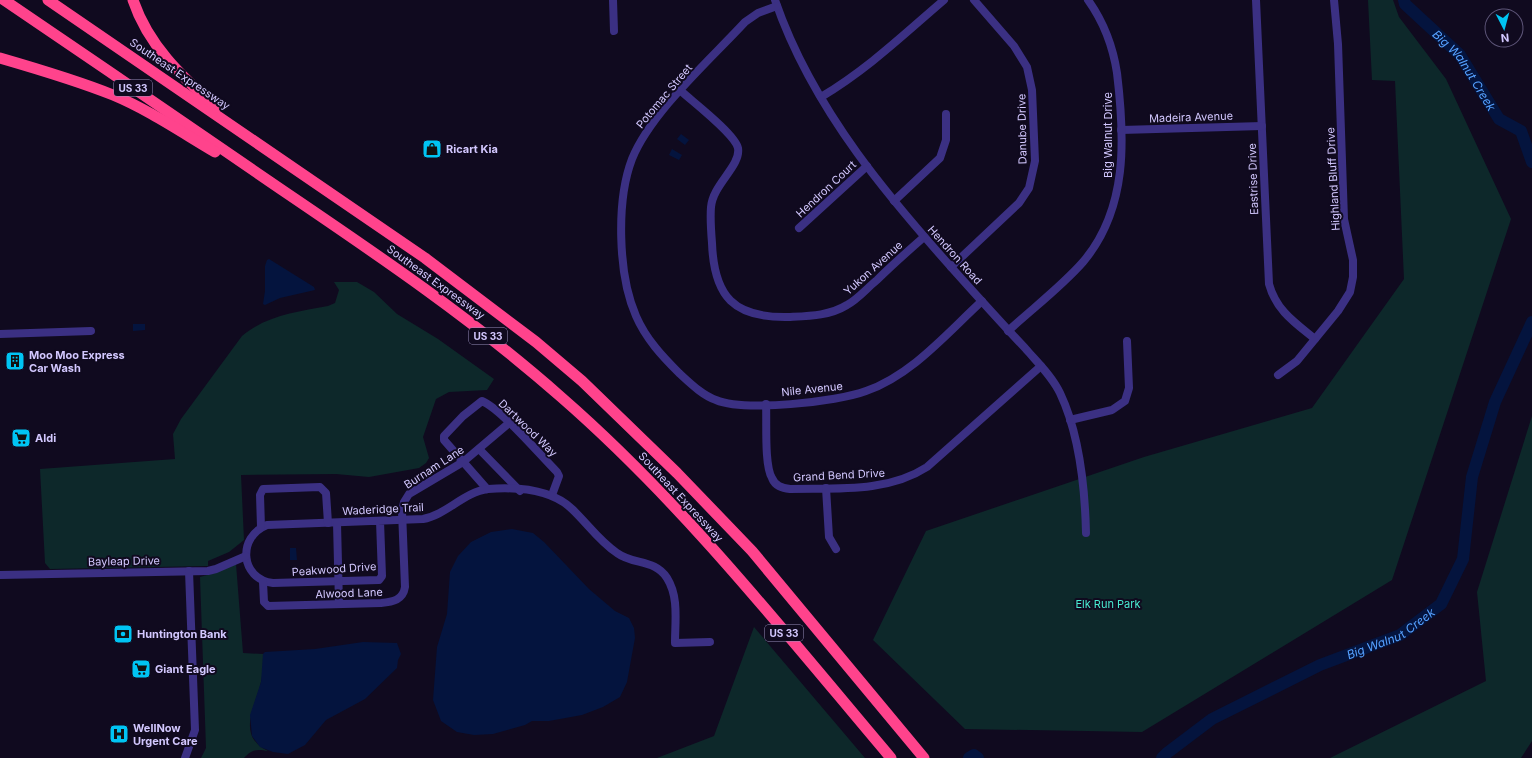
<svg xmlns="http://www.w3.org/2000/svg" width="1532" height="758" font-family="Inter,sans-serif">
<rect width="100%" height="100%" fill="#100a1f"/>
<g fill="#0d282a">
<path d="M1368,0H1393L1399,17L1446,79L1511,219L1392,580L1142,732L965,729L873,640L926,531L1144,457L1312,408L1404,279L1395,81L1372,80Z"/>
<path d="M334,282H357L374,292L397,314L438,339L494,379L487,390L449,392L436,399L423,437L429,458L426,463L419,468L369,477L336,474L241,475L244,540L229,552L208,561V566L50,569L45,563L40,469L175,459L173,434L181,419L242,336C267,315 297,312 328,306L335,303L339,290Z"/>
<path d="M1532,416V741L1521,758H1330L1486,681L1477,592Z"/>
<path d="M236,564L243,653L263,654C263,664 263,673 261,682C255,707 236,736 268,751C257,749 252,749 244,758H201L206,748L200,577L218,572Z"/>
<path d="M754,627L865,758H657L714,736Z"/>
</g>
<g fill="#04143e">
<path d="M681,134L689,140L685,145L677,139Z"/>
<path d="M672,149L682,155L679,160L669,155Z"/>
<path d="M269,259L314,287L315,290L280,298L265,305L263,304L265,291V266L267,260Z"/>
<path d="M133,324H145V330L133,331Z"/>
<path d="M512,529L533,533L544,542L589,589L615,611L629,618L634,628L635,638L627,682L620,697L603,707L582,715L549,721H532L525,725L493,734L474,735L457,732L441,721L433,700L437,647L447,614L450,572L458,556L471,542L491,532Z"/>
<path d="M290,548H296L297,560H290Z"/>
<path d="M363,642L397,643L401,654L398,660L397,668L365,699L326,720L305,745L288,754L273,752L260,747L252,736L250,715L261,682L263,654L265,652L315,649Z"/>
</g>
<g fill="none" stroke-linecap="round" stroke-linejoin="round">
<g stroke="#04143e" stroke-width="12">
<path id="s1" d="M1404,0L1405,4L1460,55L1499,119L1521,131L1532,162"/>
<path d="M969,758L974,755L978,758"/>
<path id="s2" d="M1162,758L1167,753L1212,719L1320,665L1400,635L1441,604L1463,559L1472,477L1495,402L1532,322"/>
</g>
<g stroke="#3b3083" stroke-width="8">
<path d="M613,0L614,31"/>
<path d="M775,0C813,111 892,202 969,287C988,308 1006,328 1025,348C1037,362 1052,376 1060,393C1079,433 1085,489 1086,533"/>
<path d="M1256,0L1269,284C1276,310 1294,322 1315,339"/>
<path d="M777,6L758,13L745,22C710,60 651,112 632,159C616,201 618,275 636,316C646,339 662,356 679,373C690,383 702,395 716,400C744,412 837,402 866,391C912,375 947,333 982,301"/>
<path d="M681,91C693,102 735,134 738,148C741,166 713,184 711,207C710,219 711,231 712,243C714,297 734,318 788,317C809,316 829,316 847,305C858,299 867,288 877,280C892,265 908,251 924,237"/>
<path d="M821,97C868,69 903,35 944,0"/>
<path d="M1121,130L1262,126"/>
<path d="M894,201L940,158L946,140V114"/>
<path d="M799,228L867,166"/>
<path d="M951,267L1019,203L1029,188L1035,161L1032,90L1027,67L1014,46L974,0"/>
<path d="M1008,331C1033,308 1061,287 1083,262C1128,209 1125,139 1117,73C1113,47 1103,21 1088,0"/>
<path d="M0,334L91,331"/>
<path d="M1278,375L1297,361L1338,311L1350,292L1353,277V260L1344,219L1338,44L1334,0"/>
<path d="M766,404C767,421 764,465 772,478C775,486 782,488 790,489C836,488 887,493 927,467L1041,366"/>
<path d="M1070,420L1112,410L1125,401L1129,388L1127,341"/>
<path d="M479,449L520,491"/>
<path d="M826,488L829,537L836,549"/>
<path d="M487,489L444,440V436L463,416L482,401C501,409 540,455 557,472L559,476L552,495"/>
<path d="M380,521L382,576L379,580L273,583C240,579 237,537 267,525L423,519C446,515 464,492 488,489C515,487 551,489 572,509C587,523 599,541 617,553C633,565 655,559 667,578C679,597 675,621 675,643L710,642"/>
<path d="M337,523L339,604"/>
<path d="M261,527L260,495L263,489L320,487L326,493L328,523"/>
<path d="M0,575L208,571L216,569L246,556"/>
<path d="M263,582L264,602L268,606L381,603C393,602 403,600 405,587L402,511L404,502L409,494L463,462L509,423"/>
<path d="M185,758L195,730L189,571"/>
</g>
<g stroke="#ff438c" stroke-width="11">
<path d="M4,0C97,63 189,126 282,190C378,255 474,320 561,397C684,504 786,634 891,758"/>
<path d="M48,0L425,258L536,342L582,381L677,473L752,551L924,758"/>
<path d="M133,0C148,45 181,76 216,107"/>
<path d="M0,58C38,69 76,80 113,95C149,110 181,132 215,152"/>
</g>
</g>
<defs>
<symbol id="shop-square" viewBox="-11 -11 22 22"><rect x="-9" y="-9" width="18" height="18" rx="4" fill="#00c4f3" stroke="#100a1f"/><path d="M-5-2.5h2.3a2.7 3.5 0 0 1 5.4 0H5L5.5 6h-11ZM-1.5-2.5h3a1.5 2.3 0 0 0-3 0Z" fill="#111"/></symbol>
<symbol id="building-square" viewBox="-11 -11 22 22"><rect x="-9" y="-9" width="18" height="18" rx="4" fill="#00c4f3" stroke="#100a1f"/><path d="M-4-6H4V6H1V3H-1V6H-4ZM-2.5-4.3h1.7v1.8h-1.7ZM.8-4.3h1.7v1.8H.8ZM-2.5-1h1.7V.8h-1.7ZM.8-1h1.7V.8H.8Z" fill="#111"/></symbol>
<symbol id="supermarket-square" viewBox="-11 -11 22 22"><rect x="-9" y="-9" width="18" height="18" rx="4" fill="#00c4f3" stroke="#100a1f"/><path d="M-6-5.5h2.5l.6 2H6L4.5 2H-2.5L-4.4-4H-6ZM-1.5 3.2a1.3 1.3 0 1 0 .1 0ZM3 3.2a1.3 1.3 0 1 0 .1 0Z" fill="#111"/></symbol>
<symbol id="bank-square" viewBox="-11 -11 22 22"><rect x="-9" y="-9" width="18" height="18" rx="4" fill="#00c4f3" stroke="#100a1f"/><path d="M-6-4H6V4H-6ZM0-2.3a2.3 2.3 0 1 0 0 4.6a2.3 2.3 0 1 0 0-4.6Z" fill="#111"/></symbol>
<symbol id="hospital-square" viewBox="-11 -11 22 22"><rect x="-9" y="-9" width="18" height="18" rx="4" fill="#00c4f3" stroke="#100a1f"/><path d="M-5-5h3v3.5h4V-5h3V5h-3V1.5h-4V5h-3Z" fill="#111"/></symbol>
</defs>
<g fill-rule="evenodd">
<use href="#shop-square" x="421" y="138" width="22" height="22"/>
<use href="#building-square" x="4" y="350" width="22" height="22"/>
<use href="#supermarket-square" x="10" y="427" width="22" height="22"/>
<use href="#bank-square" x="112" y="623" width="22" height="22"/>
<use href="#supermarket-square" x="130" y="658" width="22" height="22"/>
<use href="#hospital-square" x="108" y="723" width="22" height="22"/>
</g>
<g text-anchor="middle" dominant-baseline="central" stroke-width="4" stroke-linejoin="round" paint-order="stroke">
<g fill="#100a1f" stroke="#988fbc" stroke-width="1">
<rect x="114" y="80" width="38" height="16" rx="3"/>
<rect x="469" y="328" width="38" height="16" rx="3"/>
<rect x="765" y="625" width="38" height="16" rx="3"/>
</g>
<g font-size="10" font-weight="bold" fill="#d3c8ff">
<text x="133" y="88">US 33</text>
<text x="488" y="336">US 33</text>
<text x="784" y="633">US 33</text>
</g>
<g font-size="11" fill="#d3c8ff" stroke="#100a1f">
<text transform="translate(180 74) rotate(34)">Southeast Expressway</text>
<text transform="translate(664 96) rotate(-50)">Potomac Street</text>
<text transform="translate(1191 117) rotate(-2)">Madeira Avenue</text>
<text transform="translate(1022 129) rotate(-91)">Danube Drive</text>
<text transform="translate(1108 135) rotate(-90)">Big Walnut Drive</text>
<text transform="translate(1253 179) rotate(-92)">Eastrise Drive</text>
<text transform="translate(1333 179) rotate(-93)">Highland Bluff Drive</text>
<text transform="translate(826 189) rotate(-43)">Hendron Court</text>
<text transform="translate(955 255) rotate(48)">Hendron Road</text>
<text transform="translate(873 268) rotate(-42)">Yukon Avenue</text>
<text transform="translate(436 282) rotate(36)">Southeast Expressway</text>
<text transform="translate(812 389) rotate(-6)">Nile Avenue</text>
<text transform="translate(528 428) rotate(44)">Dartwood Way</text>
<text transform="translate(434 467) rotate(-33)">Burnam Lane</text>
<text transform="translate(839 475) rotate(-3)">Grand Bend Drive</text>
<text transform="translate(681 497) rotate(47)">Southeast Expressway</text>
<text transform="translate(383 509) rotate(-3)">Waderidge Trail</text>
<text transform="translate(124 561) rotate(-1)">Bayleap Drive</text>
<text transform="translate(334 569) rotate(-4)">Peakwood Drive</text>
<text transform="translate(349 593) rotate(-2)">Alwood Lane</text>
</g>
<g font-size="11" font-weight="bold" fill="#d3c8ff" stroke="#100a1f" text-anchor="start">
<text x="446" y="149">Ricart Kia</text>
<text x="29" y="355">Moo Moo Express<tspan x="29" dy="13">Car Wash</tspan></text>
<text x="35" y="438">Aldi</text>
<text x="137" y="634">Huntington Bank</text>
<text x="155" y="669">Giant Eagle</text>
<text x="133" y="728">WellNow<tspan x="133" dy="13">Urgent Care</tspan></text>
</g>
<g font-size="11" fill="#49ead1" stroke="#100a1f">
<text x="1108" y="604">Elk Run Park</text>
</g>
<g font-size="12" font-style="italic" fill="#56a1ff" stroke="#100a1f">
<text stroke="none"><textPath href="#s1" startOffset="94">Big Walnut Creek</textPath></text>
<text stroke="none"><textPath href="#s2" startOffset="262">Big Walnut Creek</textPath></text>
</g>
</g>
<g transform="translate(1504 28) rotate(174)"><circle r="19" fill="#100a1f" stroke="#5e5679"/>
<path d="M0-3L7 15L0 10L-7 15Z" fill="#00c4f3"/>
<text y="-6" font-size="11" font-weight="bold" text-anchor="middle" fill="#d3c8ff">N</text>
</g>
</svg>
